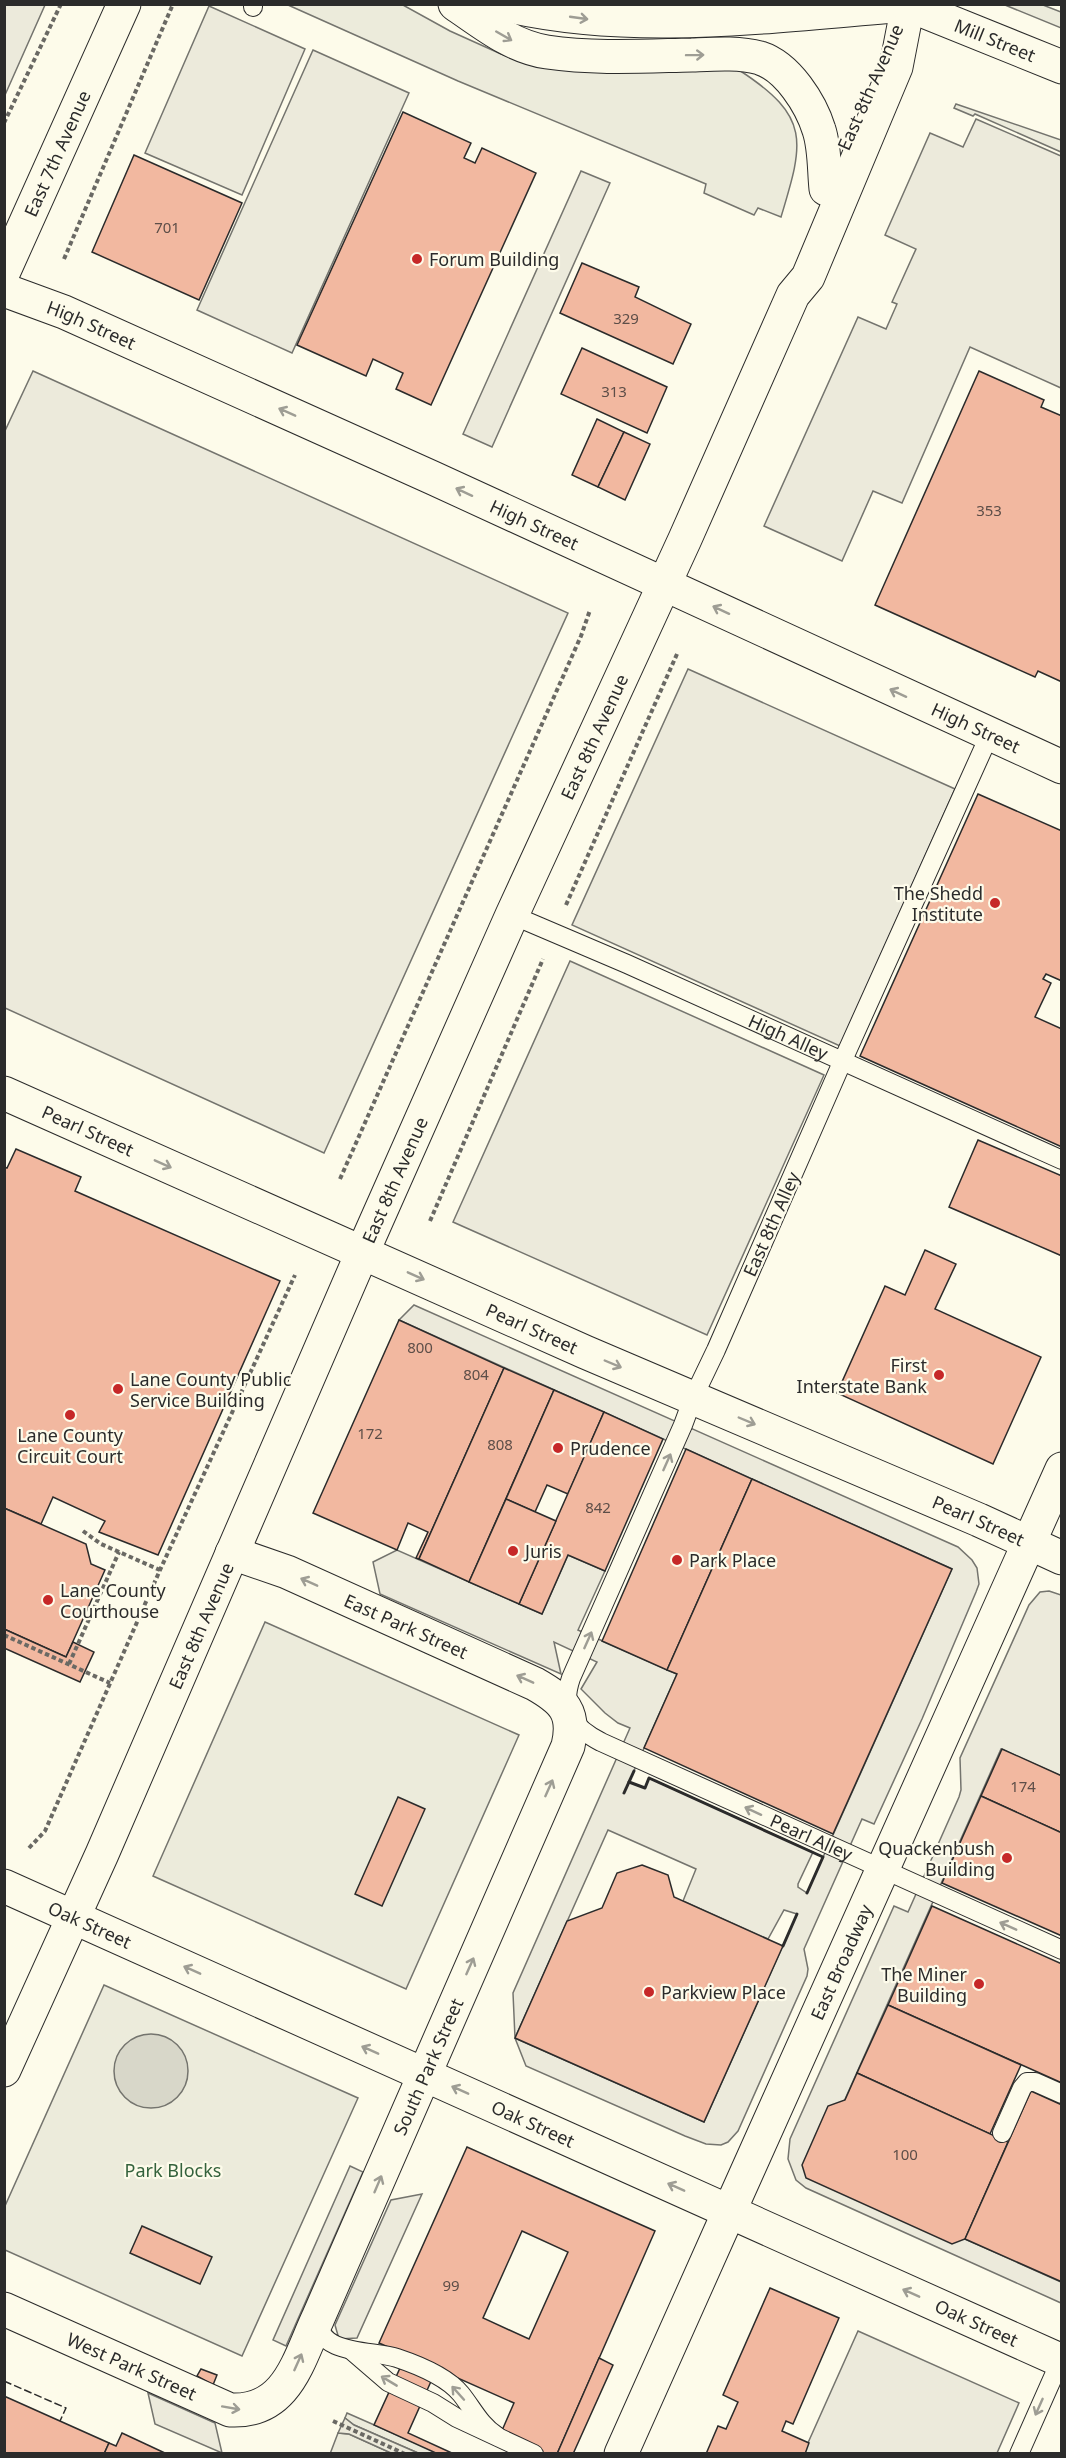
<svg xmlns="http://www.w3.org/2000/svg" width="1066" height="2458" font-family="'Noto Sans',sans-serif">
<rect width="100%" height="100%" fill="#fdfbea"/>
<g fill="#ecebdb" stroke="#74746e" stroke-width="1.5">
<path d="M288,5H403L450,31L501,54L531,62L739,70C811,117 804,141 781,217L758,208L754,215L704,193L706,184L458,81Z"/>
<path d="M1005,5H1043L1061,12V28Z"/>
<path d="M956,104L1061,140V152L975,114L973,116L954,108Z"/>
<path d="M265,1622L519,1735L406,1989L153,1876Z"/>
<path d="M104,1985L358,2098L242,2356L5,2250V2206Z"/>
<path d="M347,2413L438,2453H418L354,2425L345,2418Z"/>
<path d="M338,2433L349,2434L391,2453L330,2454Z"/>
</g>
<g fill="#eceadb" stroke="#74746e" stroke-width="1.5" fill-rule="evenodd">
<path d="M5,4L45,5L5,95L4,5Z"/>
<path d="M209,6L305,49L242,195L145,153Z"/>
<path d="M313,50L409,93L292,353L197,310Z"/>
<path d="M976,119L1061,156V388L970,347L902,503L873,491L842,561L764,526L858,317L886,329L897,304L892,302L916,249L885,235L930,133L963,147Z"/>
<path d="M581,171L610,183L492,447L463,434Z"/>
<path d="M33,371L568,613L324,1153L5,1008L4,433Z"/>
<path d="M688,669L955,789L840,1046L572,925Z"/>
<path d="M570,961L824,1075L707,1335L453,1222Z"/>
<path d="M414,1305L958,1547L972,1560L977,1568L979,1584L976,1592L922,1719L874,1824L862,1819L804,1949L808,1969L807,1976L738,2131L728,2142L721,2145L706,2144L685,2136L526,2066L515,2038L513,1993L630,1728L618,1723L605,1713L581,1689L597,1662L554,1642L561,1674L380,1594L373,1562L397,1550L542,1614L568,1555L605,1571L578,1630L677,1674L629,1782L645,1788L649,1778L813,1852L798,1884V1887L807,1893L952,1569L399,1320ZM608,1830L696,1869L683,1901L768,1939L784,1910L797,1914L704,2122L515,2038Z"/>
<path d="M1049,1591L1061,1595V1776L1001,1749L813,2171L1061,2282V2303L806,2188L796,2180L788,2159L790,2139L894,1906L908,1912L959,1797L961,1790L960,1758L1029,1605L1040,1592Z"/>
<path d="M350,2166L363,2172L286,2346L273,2340Z"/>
<path d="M422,2194L357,2338L339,2339L335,2325L391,2200Z"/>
<path d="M858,2331L1019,2403L997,2453L803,2454Z"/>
<path d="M148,2393L215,2423L222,2453L155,2424Z"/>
<path d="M345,2418L354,2425L418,2453H391L349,2434L338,2433Z"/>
</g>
<circle fill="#d8d7c9" stroke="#74746e" stroke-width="1.5" cx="151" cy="2071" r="37"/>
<g fill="#f2b8a0" stroke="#2b2b2b" stroke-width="1.5" fill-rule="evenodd">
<path d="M403,112L471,143L464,158L475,163L482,148L536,173L431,405L396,389L403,373L373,359L366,376L297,345Z"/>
<path d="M134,155L242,203L199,300L92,252Z"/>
<path d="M582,263L639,287L635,297L691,324L673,364L560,313Z"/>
<path d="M582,348L667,387L647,433L561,394Z"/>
<path d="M979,371L1044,400L1041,407L1062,416V682L1038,671L1035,677L875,605Z"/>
<path d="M597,419L624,432L598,487L572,475Z"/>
<path d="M624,432L650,444L625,500L598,487Z"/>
<path d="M978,794L1062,831V981L1046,974L1043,979L1051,983L1035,1017L1062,1029V1147L860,1056Z"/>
<path d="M978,1140L1062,1176V1256L949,1207Z"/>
<path d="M16,1149L81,1177L75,1191L280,1281L158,1555L99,1532L105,1521L53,1497L41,1524L4,1508V1167L7,1168Z"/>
<path d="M925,1250L956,1264L935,1309L1041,1357L993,1464L837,1393L885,1286L905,1295Z"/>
<path d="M399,1320L504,1368L419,1559L416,1558L428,1532L408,1523L397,1550L313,1513Z"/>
<path d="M504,1368L554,1390L469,1582L419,1559Z"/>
<path d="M554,1390L604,1412L568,1494L547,1485L535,1512L506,1499Z"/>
<path d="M604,1412L663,1439L605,1571L568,1555L542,1614L519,1604Z"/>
<path d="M686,1449L752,1479L667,1670L602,1641Z"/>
<path d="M752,1479L952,1569L833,1834L644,1748L677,1674L667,1670Z"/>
<path d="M506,1499L556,1521L519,1604L469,1582Z"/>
<path d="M4,1508L86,1544L91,1564L105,1570L66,1657L4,1629Z"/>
<path d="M4,1629L66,1657L73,1642L94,1652L80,1682L4,1648Z"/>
<path d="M1002,1749L1062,1776V1833L981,1796Z"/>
<path d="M981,1796L1062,1833V1936L942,1883Z"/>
<path d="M398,1797L425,1809L382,1906L355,1894Z"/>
<path d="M642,1865L668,1875L674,1897L783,1946L704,2122L515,2038L567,1921L602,1908L617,1873Z"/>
<path d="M932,1906L1062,1964V2083L888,2005Z"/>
<path d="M888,2005L1021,2065L990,2134L857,2073Z"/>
<path d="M857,2073L1008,2142L965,2239L952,2244L806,2178L802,2165L828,2106L845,2100Z"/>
<path d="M1031,2091L1062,2105V2282L965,2239Z"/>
<path d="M467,2147L655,2231L557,2454H544L500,2435L514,2403L379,2343ZM522,2231L568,2252L529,2339L483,2318Z"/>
<path d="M142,2226L212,2257L200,2284L130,2253Z"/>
<path d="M770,2288L839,2318L793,2424L786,2421L782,2431L809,2443L805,2454H706L718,2426L726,2429L738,2402L723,2395Z"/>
<path d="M406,2355L437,2368L408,2433L454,2454H438L374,2425Z"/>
<path d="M599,2358L613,2365L573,2454H557Z"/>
<path d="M201,2369L217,2375L213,2385L197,2376Z"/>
<path d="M4,2396L109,2443L104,2454H4Z"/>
<path d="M122,2433L167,2454H104L109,2443L116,2446Z"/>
</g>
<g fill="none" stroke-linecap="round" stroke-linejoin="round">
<defs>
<g id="lane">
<path d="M253,7V4"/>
<path id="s1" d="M989,736L843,1060L716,1350L693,1398L683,1425L571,1678C560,1710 572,1727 601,1742L1062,1950"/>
<path id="s2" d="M512,915L627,964L1062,1160"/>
<path d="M1002,2133L1022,2088L1027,2082H1035L1062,2094"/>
<path d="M318,2319C317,2356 374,2350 397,2358C418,2365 447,2377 461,2394C473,2409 480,2425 497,2436"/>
<path d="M352,2351L388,2382L433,2403L457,2418L534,2454"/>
<path d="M1019,2454L1062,2357"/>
</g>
<g id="street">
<path id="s3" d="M4,2309L230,2410C287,2413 298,2361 318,2318L568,1746C576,1712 563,1700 535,1684L287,1572L232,1553"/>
<path d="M621,2454L729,2212"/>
</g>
<g id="secondary">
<path id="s4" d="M4,290L64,312L433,478L1062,767"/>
<path id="s5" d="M4,1093L585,1352L979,1520L1062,1558"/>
<path id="s6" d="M4,1886L1062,2361"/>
<path id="s7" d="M4,2070L102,1854L363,1251L512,915L685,539L793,295L808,277L896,67L908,5"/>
<path id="s8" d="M729,2212L1062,1469"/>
</g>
<g id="primary">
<path d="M455,4C483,23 512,47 547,52C595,59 644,56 692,55C714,54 739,52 760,58C788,67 811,104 819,130C825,148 824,170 826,189"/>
<path d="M501,4C634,36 773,15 908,5"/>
<path id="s9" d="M906,4L1062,67"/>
<path id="s10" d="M4,271L124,4"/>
</g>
</defs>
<use href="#lane" stroke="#2b2b2b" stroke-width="20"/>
<use href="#street" stroke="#2b2b2b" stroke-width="35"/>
<use href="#secondary" stroke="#2b2b2b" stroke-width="35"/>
<use href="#primary" stroke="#2b2b2b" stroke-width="35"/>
<g stroke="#6a6964" stroke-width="4" stroke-dasharray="4.5 3" stroke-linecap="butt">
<path d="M4,123L61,4"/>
<path d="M64,259L173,4"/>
<path d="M566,905L677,654"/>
<path d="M340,1179L581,636L590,610"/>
<path d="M430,1221L543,959"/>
<path d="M83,1531L101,1544L160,1570"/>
<path d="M4,1635L110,1683"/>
<path d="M69,1664L119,1552"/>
<path d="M29,1848L45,1831L160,1570L295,1275"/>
<path d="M333,2421L405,2454"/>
</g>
<use href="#lane" stroke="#fdfbea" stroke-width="18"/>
<use href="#street" stroke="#fdfbea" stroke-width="33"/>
<use href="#secondary" stroke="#fdfbea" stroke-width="33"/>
<use href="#primary" stroke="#fdfbea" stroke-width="33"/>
<path stroke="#2b2b2b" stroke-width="1.5" stroke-dasharray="8 3" stroke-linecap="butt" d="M4,2381L66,2408L60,2421"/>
<g stroke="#2b2b2b" stroke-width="3">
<path d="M629,1782L645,1788L649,1778L823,1857L807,1893"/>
<path d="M624,1793L634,1771"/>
<path d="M783,1946L797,1914"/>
</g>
</g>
<defs><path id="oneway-shaft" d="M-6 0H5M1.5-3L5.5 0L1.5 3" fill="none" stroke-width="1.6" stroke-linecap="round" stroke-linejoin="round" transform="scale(1.5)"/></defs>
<g stroke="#9e9d94">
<use href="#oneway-shaft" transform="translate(579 18) rotate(8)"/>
<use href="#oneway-shaft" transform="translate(504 36) rotate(30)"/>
<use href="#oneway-shaft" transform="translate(695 55) rotate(-1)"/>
<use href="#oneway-shaft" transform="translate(287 412) rotate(-156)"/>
<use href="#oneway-shaft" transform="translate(464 492) rotate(-155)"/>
<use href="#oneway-shaft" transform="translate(721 610) rotate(-155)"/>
<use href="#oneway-shaft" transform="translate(898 693) rotate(-155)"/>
<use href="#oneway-shaft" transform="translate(163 1164) rotate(24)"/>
<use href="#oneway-shaft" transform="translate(416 1276) rotate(24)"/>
<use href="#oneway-shaft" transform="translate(613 1364) rotate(23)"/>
<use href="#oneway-shaft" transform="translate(747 1421) rotate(23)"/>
<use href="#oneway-shaft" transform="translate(667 1462) rotate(-66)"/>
<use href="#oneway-shaft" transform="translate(309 1582) rotate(-156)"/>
<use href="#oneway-shaft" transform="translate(588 1640) rotate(-66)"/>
<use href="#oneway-shaft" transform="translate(525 1679) rotate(-156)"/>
<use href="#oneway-shaft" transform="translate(549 1788) rotate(-66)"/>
<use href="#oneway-shaft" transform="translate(753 1811) rotate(-155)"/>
<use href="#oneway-shaft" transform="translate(1008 1926) rotate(-156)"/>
<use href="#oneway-shaft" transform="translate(470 1966) rotate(-66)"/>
<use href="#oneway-shaft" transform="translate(192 1970) rotate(-156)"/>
<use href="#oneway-shaft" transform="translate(370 2050) rotate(-156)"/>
<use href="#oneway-shaft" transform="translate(460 2090) rotate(-156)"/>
<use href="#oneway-shaft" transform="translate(378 2184) rotate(-67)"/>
<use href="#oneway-shaft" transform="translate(676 2187) rotate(-156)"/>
<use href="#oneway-shaft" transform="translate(911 2293) rotate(-156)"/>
<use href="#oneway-shaft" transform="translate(298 2362) rotate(-66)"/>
<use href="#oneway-shaft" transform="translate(389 2381) rotate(-149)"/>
<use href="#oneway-shaft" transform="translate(458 2393) rotate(-132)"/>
<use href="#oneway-shaft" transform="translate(1039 2407) rotate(114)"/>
<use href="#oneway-shaft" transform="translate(231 2408) rotate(10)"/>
</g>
<g fill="#c62828" stroke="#fdfbea" stroke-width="2">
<circle cx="417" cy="259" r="6"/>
<circle cx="995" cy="903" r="6"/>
<circle cx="939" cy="1375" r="6"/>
<circle cx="118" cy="1389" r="6"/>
<circle cx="70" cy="1415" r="6"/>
<circle cx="558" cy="1448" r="6"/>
<circle cx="513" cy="1551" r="6"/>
<circle cx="677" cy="1560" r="6"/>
<circle cx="48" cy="1600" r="6"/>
<circle cx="1007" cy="1858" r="6"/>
<circle cx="979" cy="1984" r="6"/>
<circle cx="649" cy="1992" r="6"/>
</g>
<g text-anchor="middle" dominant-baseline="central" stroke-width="4.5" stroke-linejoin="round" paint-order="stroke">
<g font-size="15" fill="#5d4e48">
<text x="167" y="227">701</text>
<text x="626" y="318">329</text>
<text x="614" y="391">313</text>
<text x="989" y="510">353</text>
<text x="420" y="1347">800</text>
<text x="476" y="1374">804</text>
<text x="370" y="1433">172</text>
<text x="500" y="1444">808</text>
<text x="598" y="1507">842</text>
<text x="1023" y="1786">174</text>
<text x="905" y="2154">100</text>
<text x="451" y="2285">99</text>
</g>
<g font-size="18" fill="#2b2b2b" stroke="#fdfbea">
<text stroke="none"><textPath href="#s9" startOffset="96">Mill Street</textPath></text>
<text transform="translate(870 87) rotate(-66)">East 8th Avenue</text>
<text stroke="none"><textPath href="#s10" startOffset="129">East 7th Avenue</textPath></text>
<text stroke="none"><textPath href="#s4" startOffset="94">High Street</textPath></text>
<text stroke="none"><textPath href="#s4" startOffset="580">High Street</textPath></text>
<text stroke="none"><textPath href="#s4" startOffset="1066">High Street</textPath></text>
<text stroke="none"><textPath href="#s7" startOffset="1458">East 8th Avenue</textPath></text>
<text stroke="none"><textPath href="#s2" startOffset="302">High Alley</textPath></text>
<text stroke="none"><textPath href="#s5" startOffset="92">Pearl Street</textPath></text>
<text stroke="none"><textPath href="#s7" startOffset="972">East 8th Avenue</textPath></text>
<text transform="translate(771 1224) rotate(-66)">East 8th Alley</text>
<text stroke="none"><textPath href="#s5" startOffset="578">Pearl Street</textPath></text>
<text stroke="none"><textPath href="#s5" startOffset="1064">Pearl Street</textPath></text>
<text stroke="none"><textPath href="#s7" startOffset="486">East 8th Avenue</textPath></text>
<text transform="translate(406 1626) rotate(24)">East Park Street</text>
<text stroke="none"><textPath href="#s1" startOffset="1341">Pearl Alley</textPath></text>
<text stroke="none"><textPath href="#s6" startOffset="94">Oak Street</textPath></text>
<text stroke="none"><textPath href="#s8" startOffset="274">East Broadway</textPath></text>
<text stroke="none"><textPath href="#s3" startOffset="660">South Park Street</textPath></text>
<text stroke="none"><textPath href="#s6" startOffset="580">Oak Street</textPath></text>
<text stroke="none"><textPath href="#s6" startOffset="1066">Oak Street</textPath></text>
<text stroke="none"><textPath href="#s3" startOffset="140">West Park Street</textPath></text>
</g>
<g font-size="18" fill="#2b2b2b" stroke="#fdfbea" text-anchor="start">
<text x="429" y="259">Forum Building</text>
<text x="983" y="893" text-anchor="end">The Shedd<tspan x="983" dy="21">Institute</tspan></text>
<text x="927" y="1365" text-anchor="end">First<tspan x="927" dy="21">Interstate Bank</tspan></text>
<text x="130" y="1379">Lane County Public<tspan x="130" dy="21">Service Building</tspan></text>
<text x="70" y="1435" text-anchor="middle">Lane County<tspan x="70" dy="21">Circuit Court</tspan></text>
<text x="570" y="1448">Prudence</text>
<text x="525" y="1551">Juris</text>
<text x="689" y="1560">Park Place</text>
<text x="60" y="1590">Lane County<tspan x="60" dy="21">Courthouse</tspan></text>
<text x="995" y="1848" text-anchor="end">Quackenbush<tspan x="995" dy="21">Building</tspan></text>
<text x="967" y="1974" text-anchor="end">The Miner<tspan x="967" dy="21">Building</tspan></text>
<text x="661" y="1992">Parkview Place</text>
</g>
<g font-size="18" fill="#34623c" stroke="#fdfbea">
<text x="173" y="2170">Park Blocks</text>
</g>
</g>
<rect width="1066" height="2458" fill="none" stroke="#2b2b2b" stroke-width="12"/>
</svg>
